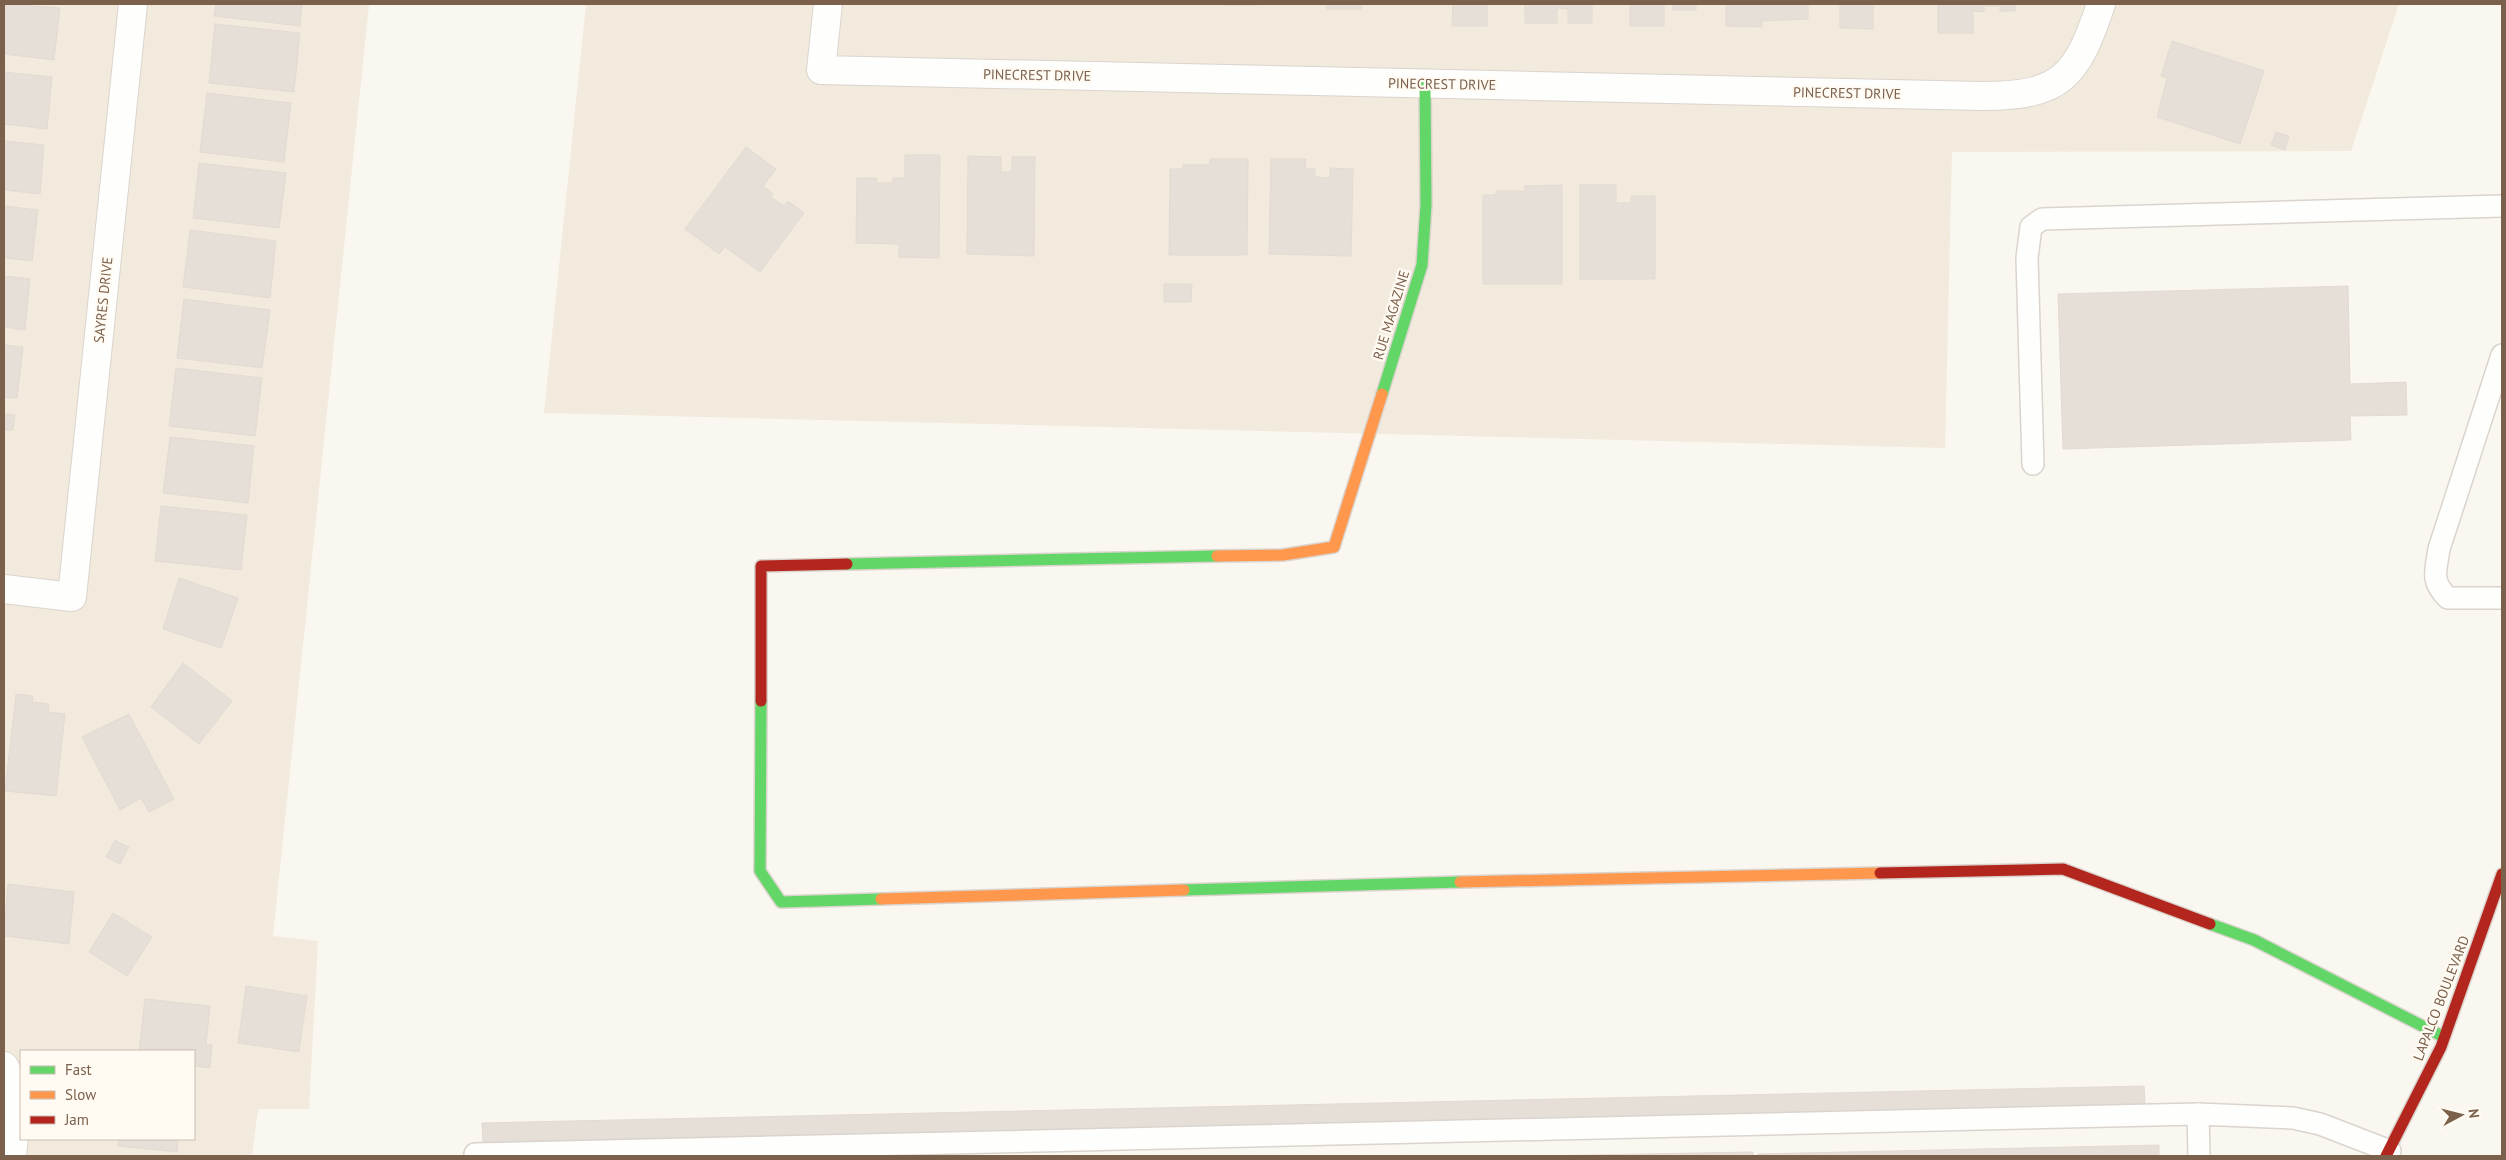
<svg xmlns="http://www.w3.org/2000/svg" width="2506" height="1160" font-family="'PT Sans',sans-serif">
<rect width="100%" height="100%" fill="#f9f7f0"/>
<g fill="#f2eadd" fill-rule="evenodd">
<path d="M4,4H369L273,936L318,941L309,1109H258L252,1156H4ZM21,1051H194V1139H21Z"/>
<path d="M586,4H2399L2351,151L1952,152L1945,448L544,413Z"/>
</g>
<g fill="#e6dfd7" stroke="#e3dad1">
<path d="M4,4L60,8L54,60L4,54Z"/>
<path d="M216,4H302L300,26L214,16Z"/>
<rect x="1225" y="4" width="33" height="1"/>
<rect x="1327" y="4" width="34" height="5"/>
<path d="M1453,4H1487V26H1452Z"/>
<path d="M1525,4H1592V23H1568V9L1557,8V23H1525Z"/>
<rect x="1630" y="4" width="34" height="22"/>
<rect x="1673" y="4" width="23" height="6"/>
<path d="M1726,4H1808V19L1762,21V27L1726,26Z"/>
<path d="M1840,4H1873V29L1840,28Z"/>
<path d="M1938,4H2015V11H2000V6H1984V12L1973,11V33H1938Z"/>
<path d="M215,24L300,33L294,92L209,83Z"/>
<path d="M2172,41L2264,71L2240,144L2157,117L2167,78L2161,76Z"/>
<path d="M4,72L52,77L47,129L4,124Z"/>
<path d="M207,93L291,103L284,162L200,152Z"/>
<path d="M2276,132L2289,136L2285,150L2271,145Z"/>
<path d="M4,141L44,145L40,194L4,190Z"/>
<path d="M746,147L776,169L763,186L773,194L771,197L784,206L788,201L804,213L760,272L725,247L719,254L685,229Z"/>
<path d="M905,155H940L939,258L899,257V244L856,243L857,178H877V183H893V178H905Z"/>
<path d="M968,156L1001,157V172H1012V157H1035L1034,256L967,254Z"/>
<path d="M1210,159H1248L1247,255H1169L1170,169H1183V165H1209Z"/>
<path d="M1271,159H1306L1305,169H1315V177L1330,178V168L1353,169L1351,256L1269,254Z"/>
<path d="M199,163L286,173L279,228L193,218Z"/>
<path d="M1562,185V284H1483V195H1496V191H1525V186Z"/>
<path d="M1580,185H1616V203H1631V196H1655V279H1580Z"/>
<path d="M4,206L38,210L32,261L4,258Z"/>
<path d="M190,230L276,241L270,298L183,287Z"/>
<path d="M4,276L30,279L25,330L4,327Z"/>
<path d="M1164,284H1192L1191,302H1164Z"/>
<path d="M2348,286L2350,384L2406,382L2407,415L2350,416L2351,440L2063,449L2058,294Z"/>
<path d="M184,299L270,310L262,368L177,358Z"/>
<path d="M4,345L23,347L17,398L4,397Z"/>
<path d="M176,368L262,378L255,436L169,426Z"/>
<path d="M4,414L15,415L13,430H4Z"/>
<path d="M170,437L254,446L248,503L163,493Z"/>
<path d="M161,506L247,515L241,570L155,561Z"/>
<path d="M179,578L238,598L221,648L163,629Z"/>
<path d="M183,663L232,701L199,744L151,707Z"/>
<path d="M16,694L33,696L32,702L49,704L48,712L65,714L56,796L5,791Z"/>
<path d="M129,714L174,799L149,812L141,798L120,810L82,737Z"/>
<path d="M115,840L129,847L120,864L106,857Z"/>
<path d="M8,884L74,892L69,944L4,936Z"/>
<path d="M113,913L152,937L127,976L89,952Z"/>
<path d="M246,986L307,996L299,1052L238,1043Z"/>
<path d="M145,999L210,1006L206,1045H212L210,1068L194,1066V1051H139Z"/>
<path d="M2144,1086L2145,1106L483,1142L482,1123Z"/>
<path d="M119,1139H178L177,1152L118,1146Z"/>
<path d="M2159,1145V1156H1758V1154Z"/>
<path d="M1753,1152V1156H1538Z"/>
</g>
<g fill="none" stroke-linecap="round" stroke-linejoin="round">
<defs>
<g id="lane">
<path d="M2502,355L2439,549C2436,571 2430,581 2448,598H2502"/>
<path d="M2033,464L2027,258L2031,227L2042,219L2502,206"/>
<path d="M475,1156V1154L2198,1114"/>
<path d="M2199,1156L2198,1114L2293,1118L2320,1124L2390,1151"/>
</g>
<g id="street">
<path d="M828,4L821,70L1983,96C2062,96 2077,76 2101,4"/>
<path d="M4,589L72,597L133,4"/>
<path d="M4,1066C19,1090 15,1129 12,1156"/>
</g>
<g id="fast">
<path d="M1382,394L1422,265L1426,205L1425,84"/>
<path d="M847,564L1217,556"/>
<path d="M761,701L760,871L781,902L881,899"/>
<path d="M1184,890L1460,882"/>
<path d="M2210,924L2254,940L2444,1037"/>
</g>
<g id="slow">
<path d="M1217,556L1283,555L1334,547L1382,394"/>
<path d="M1460,882L1880,873"/>
<path d="M881,899L1184,890"/>
</g>
<g id="jam">
<path d="M761,701V566L847,564"/>
<path d="M1880,873L2063,869L2210,924"/>
<path d="M2386,1156L2441,1047L2502,874"/>
</g>
</defs>
<use href="#lane" stroke="#dad4cd" stroke-width="24"/>
<use href="#street" stroke="#dad4cd" stroke-width="30"/>
<use href="#fast" stroke="#dad4cd" stroke-width="14"/>
<use href="#slow" stroke="#dad4cd" stroke-width="14"/>
<use href="#jam" stroke="#dad4cd" stroke-width="14"/>
<use href="#lane" stroke="#fefefd" stroke-width="21"/>
<use href="#street" stroke="#fefefd" stroke-width="28"/>
<use href="#fast" stroke="#63d668" stroke-width="11"/>
<use href="#slow" stroke="#ff974d" stroke-width="11"/>
<use href="#jam" stroke="#b3261e" stroke-width="11"/>
</g>
<g text-anchor="middle" dominant-baseline="central" stroke-width="4.5" stroke-linejoin="round" paint-order="stroke">
<g font-size="14" fill="#7b604c" stroke="#fffbf3">
<text transform="translate(1037 75) rotate(1)">PINECREST DRIVE</text>
<text transform="translate(1442 84) rotate(1)">PINECREST DRIVE</text>
<text transform="translate(1847 93) rotate(1)">PINECREST DRIVE</text>
<text transform="translate(103 300) rotate(-84)">SAYRES DRIVE</text>
<text transform="translate(1391 315) rotate(-73)">RUE MAGAZINE</text>
<text transform="translate(2441 998) rotate(-69)">LAPALCO BOULEVARD</text>
</g>
</g>
<rect width="2506" height="1160" fill="none" stroke="#7b604c" stroke-width="10"/>
<rect x="20" y="1050" width="175" height="90" fill="#fffbf3" stroke="#cabdb0"/>
<rect x="30" y="1066" width="25" height="8" fill="#63d668" stroke="#cabdb0"/>
<text x="65" y="1075" font-size="15" fill="#7b604c">Fast</text>
<rect x="30" y="1091" width="25" height="8" fill="#ff974d" stroke="#cabdb0"/>
<text x="65" y="1100" font-size="15" fill="#7b604c">Slow</text>
<rect x="30" y="1116" width="25" height="8" fill="#b3261e" stroke="#cabdb0"/>
<text x="65" y="1125" font-size="15" fill="#7b604c">Jam</text>
<g transform="translate(2461 1115) rotate(83)" stroke="#fffbf3" stroke-width="4" paint-order="stroke">
<path d="M0-4L9 19L0 12L-9 19Z" fill="#7b604c"/>
<text y="-8" font-size="14" font-weight="bold" text-anchor="middle" fill="#7b604c">N</text>
</g>
</svg>
